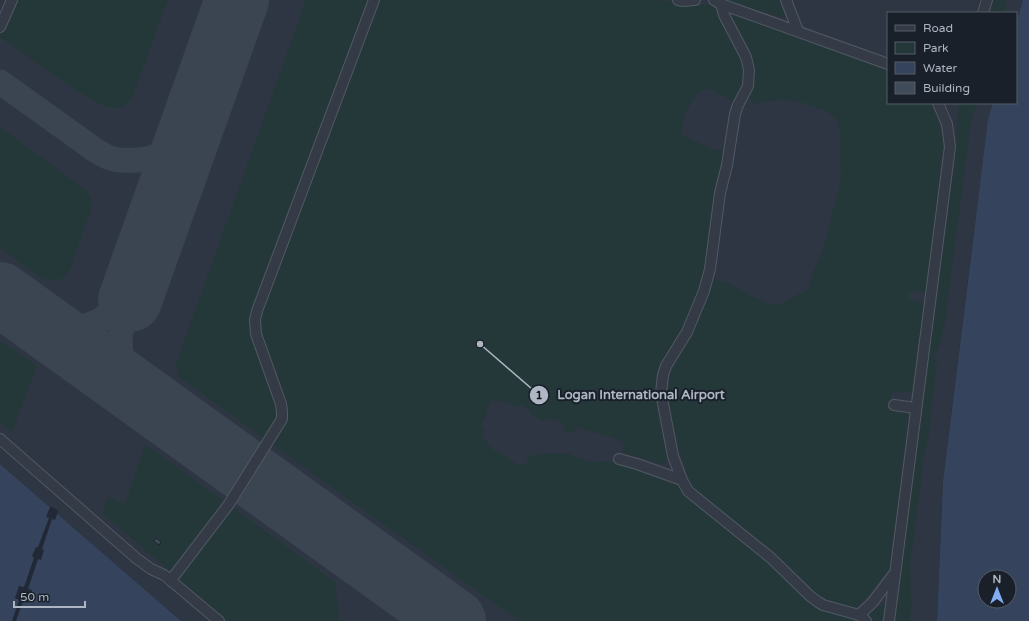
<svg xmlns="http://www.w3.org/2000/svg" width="1029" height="621" font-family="'Varela Round',sans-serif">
<rect width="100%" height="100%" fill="#202935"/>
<path fill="#2e3643" d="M0,0H1023L1016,23V13H888V103H993L975,223L943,481L937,621H181L0,464Z"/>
<g fill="#253839">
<path d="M14,0H168L134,93C131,100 126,107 117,108C98,111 19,50 0,37V34Z"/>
<path d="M306,0H371L253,311L279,414L266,440L179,377L176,367L177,361Z"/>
<path d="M376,0H660L692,6L708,4L716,7C725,27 746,56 744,77C743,86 739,95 735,103C730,101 728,98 724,96C722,95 718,95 716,93C713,91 711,89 708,89C694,87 681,124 681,134L685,137L712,149L723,150L706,267L695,304L685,329L658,368L656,382L657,409L667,458L666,462L663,464L623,453L624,442L577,427L573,432L565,431L563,430L564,425L562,422L547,418L545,421H542L541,419L536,418L529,413V410L521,405L517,406L500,401H491C486,409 487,418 481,425L485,431L481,434C490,446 492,453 508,457C513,464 520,465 528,464L527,458L529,456L542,454L557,453L569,454L580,459L591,462L608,461L635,469L667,482L676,484L713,518L773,566L821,607L857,621H519L270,443L282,425L258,331L260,310Z"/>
<path d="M727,0H779L785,14V18L750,8Z"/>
<path d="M993,0H1007L1004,13H989Z"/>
<path d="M728,12L828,47L888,70V103H930C939,117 942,131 943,147L926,292L909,291V300L924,302L912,393L904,391L901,393H892L888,409L909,412L889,569L871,592L859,605L855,608L836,604L818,598L810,588L784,562L693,491L676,442L667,395L672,363L693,331L706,299L712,279L729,283L755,298L767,303L779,305L808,289L814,270L823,249L841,180L840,134L837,120L828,112L804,103L783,99L755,104L749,97L752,86Z"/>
<path d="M959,103H978L971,122L945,323L938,350L934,351L935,360L937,364L928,440L924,456L914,538L910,563L911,599L912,603L909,621H894L938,289L956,149L957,117Z"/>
<path d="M0,127L85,189L91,197L92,206L70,270L63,278L52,281L40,278L0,248Z"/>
<path d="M0,340L37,366L12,432L0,422Z"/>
<path d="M145,444L227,503L173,574L102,513L108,497L125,504Z"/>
<path d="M231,506L335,582L339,621H227L177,577Z"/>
<path d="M885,603L882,621H875L870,617V612L873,609Z"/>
</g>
<g fill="#35445c" fill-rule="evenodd">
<path d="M1023,0H1029V621H937L943,481L988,120L993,103H1016V23ZM985,577H1009V601H985Z"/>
<path d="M0,464L181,621H0Z"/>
</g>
<path fill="#202935" d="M50,507H53L58,511L55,520L52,519L42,549L44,550L41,560L38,559L28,589L32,590L28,603L23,601L16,621H12L19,600L15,598L19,586L24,587L34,558L32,556L36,547H38L49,518L46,517Z"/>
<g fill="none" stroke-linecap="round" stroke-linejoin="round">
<g stroke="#3b4451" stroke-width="25">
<path d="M230,18V11L234,0"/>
<path d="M0,82L95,150C112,161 118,161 138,160C180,158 190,123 202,90C208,74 214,57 220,41L226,28"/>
<path d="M155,227L152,243L120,334L121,360L126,373L141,392L221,453"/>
<path d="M148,242L161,203L171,186"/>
<path d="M0,291C12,300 29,315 42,321C76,338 110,322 129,292"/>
</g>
<g stroke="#3b4451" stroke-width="64">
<path d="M0,294L454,621"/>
<path d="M130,300L237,0"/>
</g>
</g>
<path fill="#414c5a" stroke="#1b222d" d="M156,538L161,542L159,545L154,541Z"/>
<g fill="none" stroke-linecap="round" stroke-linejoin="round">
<defs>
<g id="minor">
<path d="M678,0L683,1L695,0"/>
<path d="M714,0L721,4L888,64"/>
<path d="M786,0L798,31"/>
<path d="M721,4L724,15L746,57L749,70L748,86L738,105L735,114L727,165L720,193L710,269L704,291L687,332L666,366L663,375L661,393L673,456L682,480L688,491L771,558L810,596L818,602L823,605L859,615L866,621"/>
<path d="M983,13L987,0"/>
<path d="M0,27L12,0"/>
<path d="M894,405L916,408"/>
<path d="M0,439L136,558L151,569L164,575L219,621"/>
<path d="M619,459L637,464L682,480"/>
<path d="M171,580L229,504L282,419V412L281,404L256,334L255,320L257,311L374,0"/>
<path d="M859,615L872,603L894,574"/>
<path d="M889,621L950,147L947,124L938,103"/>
</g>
</defs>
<use href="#minor" stroke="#515964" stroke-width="12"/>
<use href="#minor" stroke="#343b46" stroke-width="10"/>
</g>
<path fill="none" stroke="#aeb6c3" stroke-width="1.5" d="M480 344L539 395"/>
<g fill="#aeb6c3" stroke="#19202a" stroke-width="1.5">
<circle cx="480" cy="344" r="4"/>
<circle cx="539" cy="395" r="10"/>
</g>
<g font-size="12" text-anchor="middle" font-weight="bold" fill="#111">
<text x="539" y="399">1</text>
</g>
<g font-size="13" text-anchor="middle" font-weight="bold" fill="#aeb6c3" stroke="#19202a" stroke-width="4" stroke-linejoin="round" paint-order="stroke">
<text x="641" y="399">Logan International Airport</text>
</g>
<rect x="887" y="12" width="130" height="92" fill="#19202a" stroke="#555c67"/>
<rect x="895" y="25" width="20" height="6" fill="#343b46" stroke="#555c67"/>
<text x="923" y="32" font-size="12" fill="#aeb6c3">Road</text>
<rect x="895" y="42" width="20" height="12" fill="#253839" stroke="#555c67"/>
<text x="923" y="52" font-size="12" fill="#aeb6c3">Park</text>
<rect x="895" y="62" width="20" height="12" fill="#35445c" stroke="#555c67"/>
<text x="923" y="72" font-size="12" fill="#aeb6c3">Water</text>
<rect x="895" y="82" width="20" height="12" fill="#414c5a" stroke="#555c67"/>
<text x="923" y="92" font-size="12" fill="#aeb6c3">Building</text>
<g transform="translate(997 589)"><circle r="19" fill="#19202a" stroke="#555c67"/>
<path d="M0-3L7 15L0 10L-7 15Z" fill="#83adf3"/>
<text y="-6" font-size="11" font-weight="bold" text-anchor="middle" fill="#aeb6c3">N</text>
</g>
<path d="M14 601v6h71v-6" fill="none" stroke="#aeb6c3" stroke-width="2"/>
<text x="20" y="601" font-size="12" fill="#aeb6c3" stroke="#19202a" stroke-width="3" paint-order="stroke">50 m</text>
</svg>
